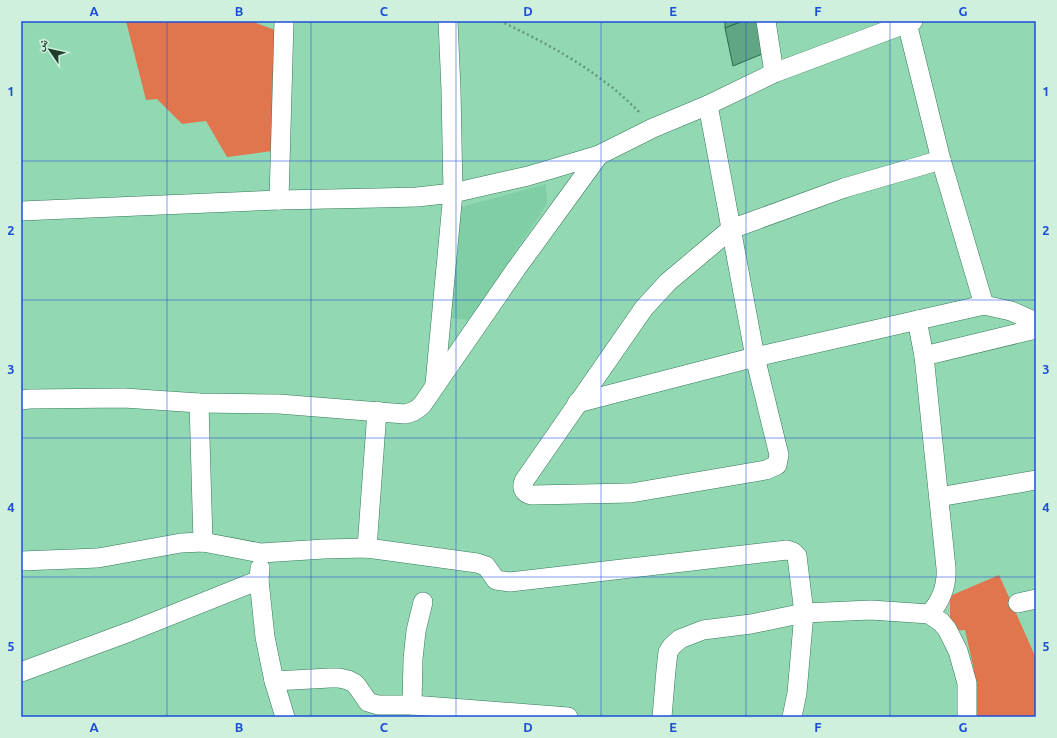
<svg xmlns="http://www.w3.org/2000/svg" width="1057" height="738" font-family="Ubuntu,'Noto Naskh Arabic',sans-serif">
<rect width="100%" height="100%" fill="#92d8b3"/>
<path fill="#80cea6" d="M546,184L547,204L470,320L449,318L461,207Z"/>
<g fill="#e1754e">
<path d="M126,21H251L275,30L272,151L227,157L206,121L182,124L157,99L146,100Z"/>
<path d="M999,575L1036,658V717H975L974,670L965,630L950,631V596Z"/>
</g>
<g fill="#60a682" stroke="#256d4c">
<path d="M725,21H743L725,28Z"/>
<path d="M743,21H760L767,52L733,66L725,28Z"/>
</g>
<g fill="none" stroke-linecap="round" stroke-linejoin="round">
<defs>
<g id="minor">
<path d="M766,21L774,73"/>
<path d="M907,23L941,160L984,305"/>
<path d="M708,105L755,357L779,455L777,465L766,470L631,493L532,495C524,494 521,488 524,481L644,308L668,282L731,229L844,188L941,160"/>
<path d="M279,200L284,21"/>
<path d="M21,211L279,200L378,198L417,197L453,193L528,176L599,155L653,128L708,105L774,73L913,21"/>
<path d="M917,320L924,356"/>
<path d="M435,384L453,193L451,90L448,21"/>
<path d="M21,400L29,399L124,398L199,403L279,404L405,414C412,413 417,410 422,405L516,269L599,155"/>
<path d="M199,403L203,542"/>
<path d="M577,403L755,357L984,305L1011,311L1036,322"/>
<path d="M939,497L1036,480"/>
<path d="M367,548L377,411"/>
<path d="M21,561L98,558L181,543L203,542L261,553L324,549L367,548L477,563L486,566L496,580L510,582L787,550L793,552L797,556L804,613L797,693L792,717"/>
<path d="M260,568L259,580L265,637L274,681L285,717"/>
<path d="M1018,603L1036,599"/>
<path d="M929,614C941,602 947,585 946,568L924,356L1036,329"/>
<path d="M21,672L129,632L259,580"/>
<path d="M274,681L330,678H339L348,680L354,683L357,686L368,702L378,705H412L568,717"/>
<path d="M412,705L413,659L416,631L423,602"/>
<path d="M662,717L666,670L668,652L672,646L680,639L703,630L751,624L804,613L871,610L929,614L941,622L947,629L958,651L967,683V717"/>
</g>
</defs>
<use href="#minor" stroke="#347a59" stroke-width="20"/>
<path stroke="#63987c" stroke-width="2.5" stroke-dasharray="2 3" stroke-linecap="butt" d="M500,21C551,45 602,73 641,114"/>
<use href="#minor" stroke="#fff" stroke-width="19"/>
</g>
<path fill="none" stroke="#1d4ed8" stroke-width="1" stroke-opacity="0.55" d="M167,21V717M311,21V717M456,21V717M601,21V717M746,21V717M890,21V717M21,161H1036M21,300H1036M21,438H1036M21,577H1036"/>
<rect width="1057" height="738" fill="none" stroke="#cef0dd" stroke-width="44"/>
<g transform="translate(50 50) rotate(304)" stroke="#cef0dd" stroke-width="3" paint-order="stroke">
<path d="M0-3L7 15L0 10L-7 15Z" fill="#1f3c2d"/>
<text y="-6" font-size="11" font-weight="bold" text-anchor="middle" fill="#1f3c2d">ش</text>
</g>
<rect x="22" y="22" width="1013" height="694" fill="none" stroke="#1d4ed8" stroke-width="1.5"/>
<g font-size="13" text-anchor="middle" font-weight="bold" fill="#1d4ed8">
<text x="94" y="16">A</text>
<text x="239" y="16">B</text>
<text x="384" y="16">C</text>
<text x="528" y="16">D</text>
<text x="673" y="16">E</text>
<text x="818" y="16">F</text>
<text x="963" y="16">G</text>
<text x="11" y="96">1</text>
<text x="1046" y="96">1</text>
<text x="11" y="235">2</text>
<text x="1046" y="235">2</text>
<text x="11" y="374">3</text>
<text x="1046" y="374">3</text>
<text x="11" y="512">4</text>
<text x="1046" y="512">4</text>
<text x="11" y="651">5</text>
<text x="1046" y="651">5</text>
<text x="94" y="732">A</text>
<text x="239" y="732">B</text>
<text x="384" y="732">C</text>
<text x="528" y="732">D</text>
<text x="673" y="732">E</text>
<text x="818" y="732">F</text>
<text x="963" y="732">G</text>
</g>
</svg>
